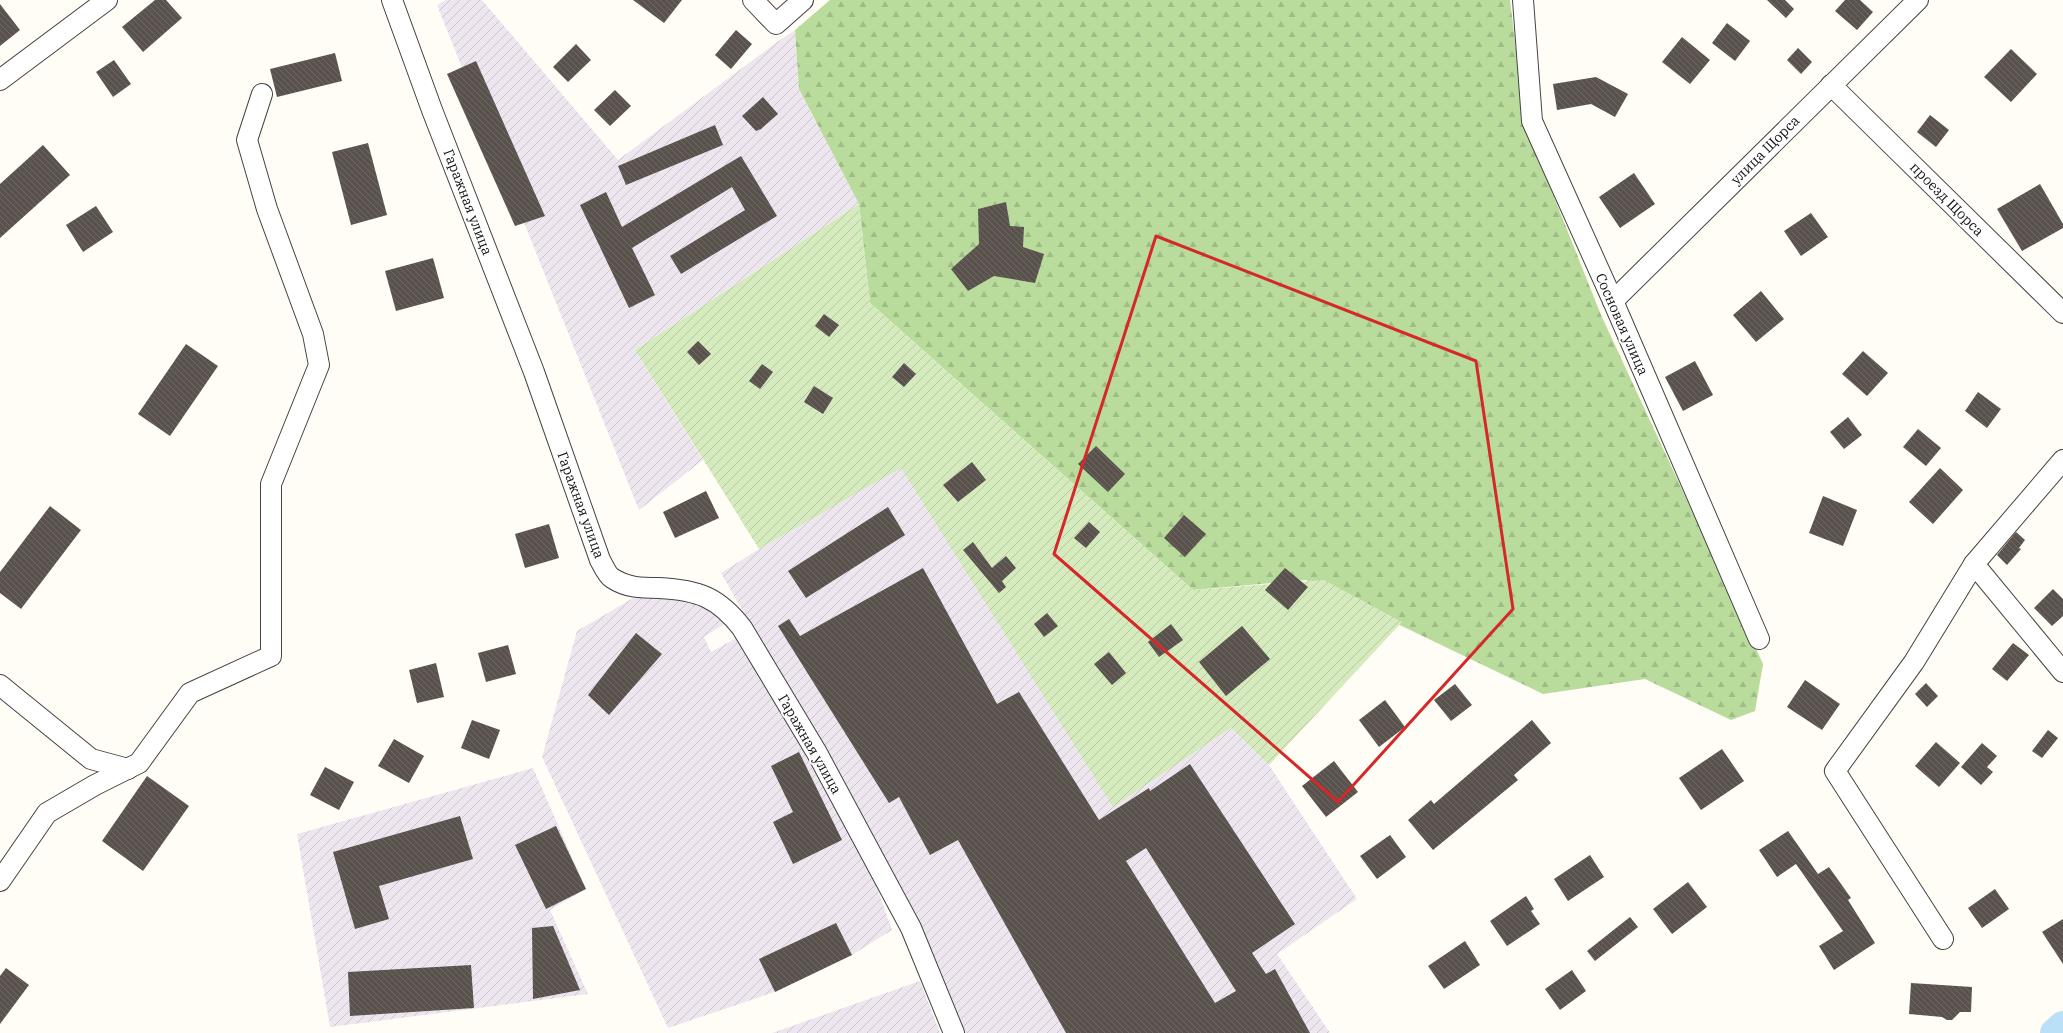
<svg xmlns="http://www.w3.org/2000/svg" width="2063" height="1033" font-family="'IBM Plex Serif',serif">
<defs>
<pattern id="industrial-furrows" width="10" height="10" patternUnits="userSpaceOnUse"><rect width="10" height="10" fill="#eee6ef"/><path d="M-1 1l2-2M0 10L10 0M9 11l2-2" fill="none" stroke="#cbc4cc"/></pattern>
<pattern id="forest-firs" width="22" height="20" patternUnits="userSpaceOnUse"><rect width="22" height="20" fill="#b9dc9c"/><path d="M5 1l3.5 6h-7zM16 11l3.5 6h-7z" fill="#9ebc85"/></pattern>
<pattern id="garden-furrows" width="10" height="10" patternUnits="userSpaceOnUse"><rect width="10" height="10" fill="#d5ebbd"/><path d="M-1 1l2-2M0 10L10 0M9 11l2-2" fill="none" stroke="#b6c8a1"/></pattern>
<pattern id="building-back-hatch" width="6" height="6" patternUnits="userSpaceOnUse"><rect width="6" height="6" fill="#5a524d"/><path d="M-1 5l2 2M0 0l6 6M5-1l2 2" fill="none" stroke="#6d6662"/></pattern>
</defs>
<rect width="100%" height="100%" fill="#fffdf5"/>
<g fill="url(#industrial-furrows)">
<path d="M446,0H482L618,160L777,42L795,30L799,89L859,204L635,350L703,460L639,510L437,5Z"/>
<path d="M901,467L1113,806L1231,728L1269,765L1357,899L1277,954L1330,1033H965L917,916L721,573L759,549Z"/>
<path d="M645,591L712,603L729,621L704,637L711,652L740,636L872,874L892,930L852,955L775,992L668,1028L542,757L577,631Z"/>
<path d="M533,768L586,889L550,910L588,994L330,1027L297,834Z"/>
<path d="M920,981L940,1033H772Z"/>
</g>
<path fill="url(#forest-firs)" d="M830,0H1510L1525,124L1601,315L1763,664L1755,711L1731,720L1645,679L1543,694L1306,580L1193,590L870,303L859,204L799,89L795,30Z"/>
<path fill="url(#garden-furrows)" d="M859,204L870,303L1193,590L1324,580L1402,622L1269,765L1231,728L1113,807L901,468L759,549L635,350Z"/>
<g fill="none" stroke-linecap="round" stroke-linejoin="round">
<path stroke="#b9e0f7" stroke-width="30" d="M2055,1033L2063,1026"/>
</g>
<g fill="url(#building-back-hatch)" fill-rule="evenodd">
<path d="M155,0H166L182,18L143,52L122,27Z"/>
<path d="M633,0H682L664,23Z"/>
<path d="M1767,0H1785L1794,9L1786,18Z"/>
<path d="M1845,0H1860L1873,12L1857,30L1835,11Z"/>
<path d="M0,4L20,30L0,46Z"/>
<path d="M1727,23L1750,41L1735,61L1712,43Z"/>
<path d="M736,30L752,44L731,69L715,55Z"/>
<path d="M1682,37L1710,60L1690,84L1662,62Z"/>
<path d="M576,44L591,60L568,82L553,67Z"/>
<path d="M1798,48L1812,62L1801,74L1787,60Z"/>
<path d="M2011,49L2037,74L2011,102L1984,77Z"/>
<path d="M335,53L342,81L277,97L270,69Z"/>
<path d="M114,60L131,84L113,97L96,72Z"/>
<path d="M476,61L545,216L515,226L447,74Z"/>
<path d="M1596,77L1628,94L1615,117L1591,104L1557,110L1553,84Z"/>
<path d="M615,90L631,106L610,126L594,110Z"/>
<path d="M763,97L778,114L761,129L756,131L742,116Z"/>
<path d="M1930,115L1949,130L1936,147L1917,132Z"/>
<path d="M715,125L723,145L626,185L618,166Z"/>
<path d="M368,143L387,215L351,225L332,152Z"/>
<path d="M43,145L70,175L0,238V184Z"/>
<path d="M741,156L777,216L681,274L670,256L745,210L732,187L632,248L655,295L629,308L580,205L606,192L622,227Z"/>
<path d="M1634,173L1655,204L1620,228L1599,197Z"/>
<path d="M2040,184L2063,224V228L2022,251L1997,209Z"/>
<path d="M1006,202L1010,226L1024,227L1023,247L1044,254L1035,283L994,276L968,291L951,269L979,244L978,209Z"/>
<path d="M96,206L113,232L83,252L66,225Z"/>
<path d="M1811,213L1828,237L1801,256L1784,231Z"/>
<path d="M433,258L444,298L396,311L385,271Z"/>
<path d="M1761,291L1784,319L1756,342L1733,315Z"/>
<path d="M824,314L839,325L829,337L815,326Z"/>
<path d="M698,341L711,354L699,365L687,352Z"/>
<path d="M186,344L218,366L170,436L138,414Z"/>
<path d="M1863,351L1888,373L1867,396L1842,374Z"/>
<path d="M1695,361L1713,395L1683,411L1665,377Z"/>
<path d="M904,363L916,374L904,387L892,377Z"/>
<path d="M762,364L773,372L760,389L749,381Z"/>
<path d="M814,386L833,398L823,414L804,402Z"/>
<path d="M1978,392L2001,409L1987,428L1965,411Z"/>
<path d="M1848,417L1862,435L1844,449L1830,432Z"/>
<path d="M1918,429L1941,448L1926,466L1903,447Z"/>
<path d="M1096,446L1125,474L1108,492L1078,464Z"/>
<path d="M972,462L986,480L958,502L943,485Z"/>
<path d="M1940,468L1963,490L1933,524L1909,502Z"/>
<path d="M706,491L719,518L675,538L663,512Z"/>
<path d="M1823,496L1857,510L1843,546L1809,533Z"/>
<path d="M50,506L81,530L21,609L0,593V572Z"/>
<path d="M888,507L905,535L806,598L788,571Z"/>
<path d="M1184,515L1206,534L1185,557L1164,538Z"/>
<path d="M1089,522L1100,532L1086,548L1074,538Z"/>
<path d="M549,524L559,558L525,568L515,534Z"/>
<path d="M2016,532L2025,540L2019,548L2021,549L2007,565L1997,555Z"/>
<path d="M973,542L992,568L1006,556L1016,568L1002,581L1006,587L999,593L963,550Z"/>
<path d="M923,568L997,704L1019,692L1099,820L1149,788L1150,791L1190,764L1295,924L1252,953L1266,974L1275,969L1310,1033H1066L958,840L930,855L899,797L889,803L778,626L789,619L800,636ZM1146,848L1236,991L1215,1003L1126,861Z"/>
<path d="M1285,568L1308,587L1288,610L1265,590Z"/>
<path d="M2053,589L2063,599V616L2052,626L2034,608Z"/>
<path d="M1047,613L1058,626L1044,637L1034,624Z"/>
<path d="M1171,624L1183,640L1159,657L1148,642Z"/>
<path d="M1242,626L1270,659L1226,696L1199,662Z"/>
<path d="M636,633L662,654L609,715L588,695Z"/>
<path d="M2013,643L2029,655L2007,681L1992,669Z"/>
<path d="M508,645L516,674L486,682L478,653Z"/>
<path d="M1109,652L1126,673L1112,685L1094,664Z"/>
<path d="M436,663L444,697L417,703L409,670Z"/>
<path d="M1805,680L1840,704L1822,730L1787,707Z"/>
<path d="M1926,683L1938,696L1927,707L1915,694Z"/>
<path d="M1455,684L1472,705L1451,721L1434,700Z"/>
<path d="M1385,700L1405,727L1379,747L1359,720Z"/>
<path d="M472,720L500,730L489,759L461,748Z"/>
<path d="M1532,720L1551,743L1514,775L1518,780L1433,850L1408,820L1431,800L1434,804Z"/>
<path d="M2048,730L2058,738L2042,758L2032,751Z"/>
<path d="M394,739L424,756L409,783L378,766Z"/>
<path d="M1936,742L1960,763L1939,787L1915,766Z"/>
<path d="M1982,743L1997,756L1987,767L1993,772L1981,785L1961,767Z"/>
<path d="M1722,749L1744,781L1701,810L1679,778Z"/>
<path d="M799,752L842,840L793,864L773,822L793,812L771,766Z"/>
<path d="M1334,761L1358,792L1326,817L1302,786Z"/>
<path d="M325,767L354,782L339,810L310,795Z"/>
<path d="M147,776L189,806L143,871L102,841Z"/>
<path d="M460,816L473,859L379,886L389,919L355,929L333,852Z"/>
<path d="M556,826L586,889L546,909L515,845Z"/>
<path d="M1788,831L1818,874L1829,867L1851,898L1848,900L1875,943L1834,970L1819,946L1843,931L1796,864L1777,877L1759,850Z"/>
<path d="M1390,835L1406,857L1377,879L1360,856Z"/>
<path d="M1590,855L1604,877L1568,901L1554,879Z"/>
<path d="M1688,882L1707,907L1672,934L1653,909Z"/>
<path d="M1995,889L2009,909L1982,928L1968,908Z"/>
<path d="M1526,896L1534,909L1531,911L1540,924L1507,946L1490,921Z"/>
<path d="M1630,917L1638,927L1595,961L1587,951Z"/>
<path d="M2063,919V964L2042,932Z"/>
<path d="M836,923L852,955L775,992L759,959Z"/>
<path d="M553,926L580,990L533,999L532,928Z"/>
<path d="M1465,941L1480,965L1444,989L1428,966Z"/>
<path d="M471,965L474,1008L350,1016L348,972Z"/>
<path d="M6,968L29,985L0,1024V976Z"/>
<path d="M1572,970L1586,991L1560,1010L1545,989Z"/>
<path d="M1911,983L1972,987L1971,1012H1960L1952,1020H1947L1942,1017L1909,1014Z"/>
</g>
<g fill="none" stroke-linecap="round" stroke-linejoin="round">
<defs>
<g id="minor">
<path d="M392,0L432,110L534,372L600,560C603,565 607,575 612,578C627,588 642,588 659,588C698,590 718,597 742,628L817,753L911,928L954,1033"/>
<path d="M753,0L776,24L803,0"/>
<path d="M1523,0L1532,121L1613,301L1759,639"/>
<path d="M0,80L107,0"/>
<path d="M1831,85L2063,313"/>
<path d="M1613,301L1918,0"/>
<path d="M1974,564L2063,672"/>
<path d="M0,685L91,759L128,769"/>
<path d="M0,881L47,813L95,785L139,763L190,693L271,656V484L319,365L313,334L267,209L247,140L262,94"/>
<path d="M1943,939L1835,771L1914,662L1974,564L2063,460"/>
</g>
</defs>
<use href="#minor" stroke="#444" stroke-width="22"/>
<use href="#minor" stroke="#fff" stroke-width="20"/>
</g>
<path fill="none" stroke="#d62828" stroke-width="3" stroke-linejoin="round" d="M1156,236L1476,361L1513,609L1338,802L1054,554Z"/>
<g text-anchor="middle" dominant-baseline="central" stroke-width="4" stroke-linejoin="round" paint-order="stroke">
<g font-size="14" fill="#111" stroke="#fff">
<text transform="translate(1765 150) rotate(-45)">улица Щорса</text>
<text transform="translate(1947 199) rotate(45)">проезд Щорса</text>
<text transform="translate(468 202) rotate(69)">Гаражная улица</text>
<text transform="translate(1622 324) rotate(66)">Сосновая улица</text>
<text transform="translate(581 505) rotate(70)">Гаражная улица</text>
<text transform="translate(810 744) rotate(60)">Гаражная улица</text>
</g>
</g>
</svg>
